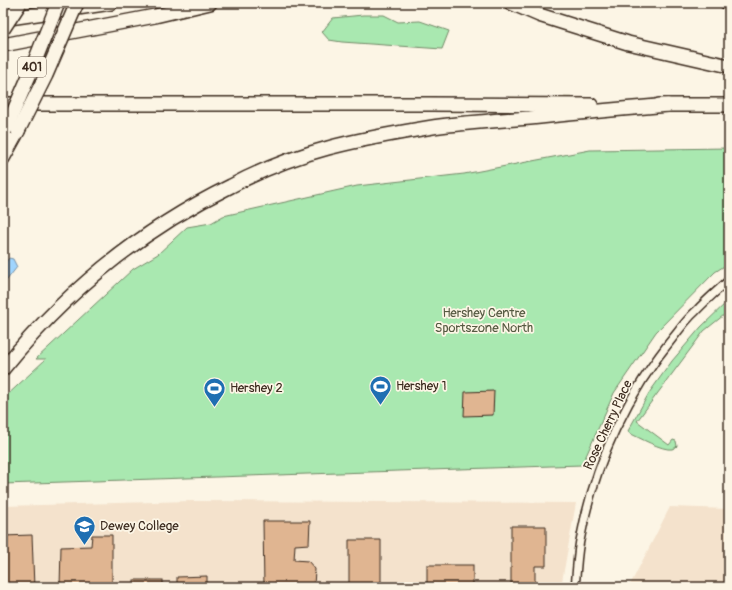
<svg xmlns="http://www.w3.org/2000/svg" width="732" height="590" font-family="Pangolin,sans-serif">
<rect width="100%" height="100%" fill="#fcf5e5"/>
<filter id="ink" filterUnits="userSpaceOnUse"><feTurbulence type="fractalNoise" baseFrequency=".025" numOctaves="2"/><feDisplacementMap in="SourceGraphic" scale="8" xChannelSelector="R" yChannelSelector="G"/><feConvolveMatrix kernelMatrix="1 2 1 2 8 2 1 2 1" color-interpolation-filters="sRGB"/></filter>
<g filter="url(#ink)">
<g fill="#f4e2cc">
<path d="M191,501L576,503L561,587H3V506Z"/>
<path d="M670,507L729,509V587H629Z"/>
</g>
<g fill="#a9e8b0" stroke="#728967">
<path d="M363,15H384L398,22L420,21L449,31L442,49L342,42L329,40L322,32L333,18Z"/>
<path d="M729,148V263L715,272L656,332L614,393L582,465L3,484V399L46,359H36L133,269L158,254L187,227L211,223L223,216L357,186L464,174L590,150Z"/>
<path d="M729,300V311L704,331L637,421L669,445L673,440L676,441L677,446C675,448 675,448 672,449C663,451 638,437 629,433L628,431L649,393L672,361L701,327Z"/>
</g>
<path fill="#a0d5fe" stroke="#7891a4" d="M9,258L13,259L17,267L3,285V266Z"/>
<g fill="#e0b591" stroke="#3b2a1e">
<path d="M494,391L493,415L464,416L465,392Z"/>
<path d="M263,521H310L309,544L295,545L294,560L308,561L315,569L314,587H264Z"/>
<path d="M511,526H546V566H535V587H511Z"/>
<path d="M32,535L34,587H3V536Z"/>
<path d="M92,535H112V587H60L61,547L91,546Z"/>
<path d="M349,540H381V585H359V587H349Z"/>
<rect x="427" y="565" width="46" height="22"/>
<path d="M207,576V587H177V577Z"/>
<rect x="134" y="580" width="29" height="7"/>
</g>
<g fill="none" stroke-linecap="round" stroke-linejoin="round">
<defs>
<path id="street" d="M575,587C577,570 577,552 581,536C595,462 628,392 676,334C682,326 688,318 696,311C706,300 718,290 729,280"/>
<g id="highway">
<path d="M511,3L539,15L628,43L729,66"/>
<path d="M727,3L729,4"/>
<path d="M3,19L111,3"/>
<path d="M3,45L155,16L210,3"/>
<path d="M3,104H430L591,105"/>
<path d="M659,105H729"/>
<path d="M3,158L18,131"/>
<path d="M3,369C66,291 141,230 231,186C261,170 294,157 328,148C357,140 386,135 415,130C426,128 437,126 448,125C476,122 503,120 530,118C576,113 622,109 668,105"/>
</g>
</defs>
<use href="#street" stroke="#3b2a1e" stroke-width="10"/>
<use href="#highway" stroke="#3b2a1e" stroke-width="16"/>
<use href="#street" stroke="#fcf5e5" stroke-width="7"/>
<use href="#highway" stroke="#fcf5e5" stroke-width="13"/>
<defs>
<g id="highway-bridge">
<path d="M3,29L20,3"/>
<path d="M5,131L29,76L58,3"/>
<path d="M18,131L46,75L77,3"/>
</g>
</defs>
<use href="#highway-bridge" stroke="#3b2a1e" stroke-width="16" stroke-linecap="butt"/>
<use href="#highway-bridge" stroke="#fcf5e5" stroke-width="13"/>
</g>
</g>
<defs>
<symbol id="stadium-pin" viewBox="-11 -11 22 30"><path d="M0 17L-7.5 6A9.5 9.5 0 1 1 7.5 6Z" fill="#1f6fb2" stroke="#fcf5e5"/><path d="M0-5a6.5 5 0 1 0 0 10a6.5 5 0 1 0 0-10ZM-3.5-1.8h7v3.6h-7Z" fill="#fff"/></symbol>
<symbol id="school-pin" viewBox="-11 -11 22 30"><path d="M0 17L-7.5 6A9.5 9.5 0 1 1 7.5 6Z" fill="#1f6fb2" stroke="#fcf5e5"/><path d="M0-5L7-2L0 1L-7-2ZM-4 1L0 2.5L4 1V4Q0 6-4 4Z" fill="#fff"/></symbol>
</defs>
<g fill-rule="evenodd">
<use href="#stadium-pin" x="368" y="374" width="25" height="34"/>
<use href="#stadium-pin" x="202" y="376" width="25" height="34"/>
<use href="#school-pin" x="72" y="514" width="25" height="34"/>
</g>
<g text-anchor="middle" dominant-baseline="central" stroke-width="3.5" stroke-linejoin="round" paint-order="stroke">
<rect fill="#fcf5e5" stroke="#75675a" stroke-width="1" x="18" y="57" width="28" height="20" rx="3"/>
<g font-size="12" font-weight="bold" fill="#3b2a1e">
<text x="32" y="67">401</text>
</g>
<g font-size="13" fill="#565a42" stroke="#fcf5e5">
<text x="484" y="313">Hershey Centre<tspan x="484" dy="15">Sportszone North</tspan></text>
</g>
<g font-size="13" fill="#3b2a1e" stroke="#fcf5e5" text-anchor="start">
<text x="396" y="386">Hershey 1</text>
<text x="230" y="388">Hershey 2</text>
<text x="100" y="526">Dewey College</text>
</g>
<g font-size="13" fill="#3b2a1e" stroke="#fcf5e5">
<text transform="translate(608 425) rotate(-65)">Rose Cherry Place</text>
</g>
</g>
<rect width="732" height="590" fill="none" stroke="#fcf5e5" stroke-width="16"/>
<rect x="8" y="8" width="716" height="574" fill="none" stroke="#3b2a1e" stroke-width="1.5" filter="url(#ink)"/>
</svg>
